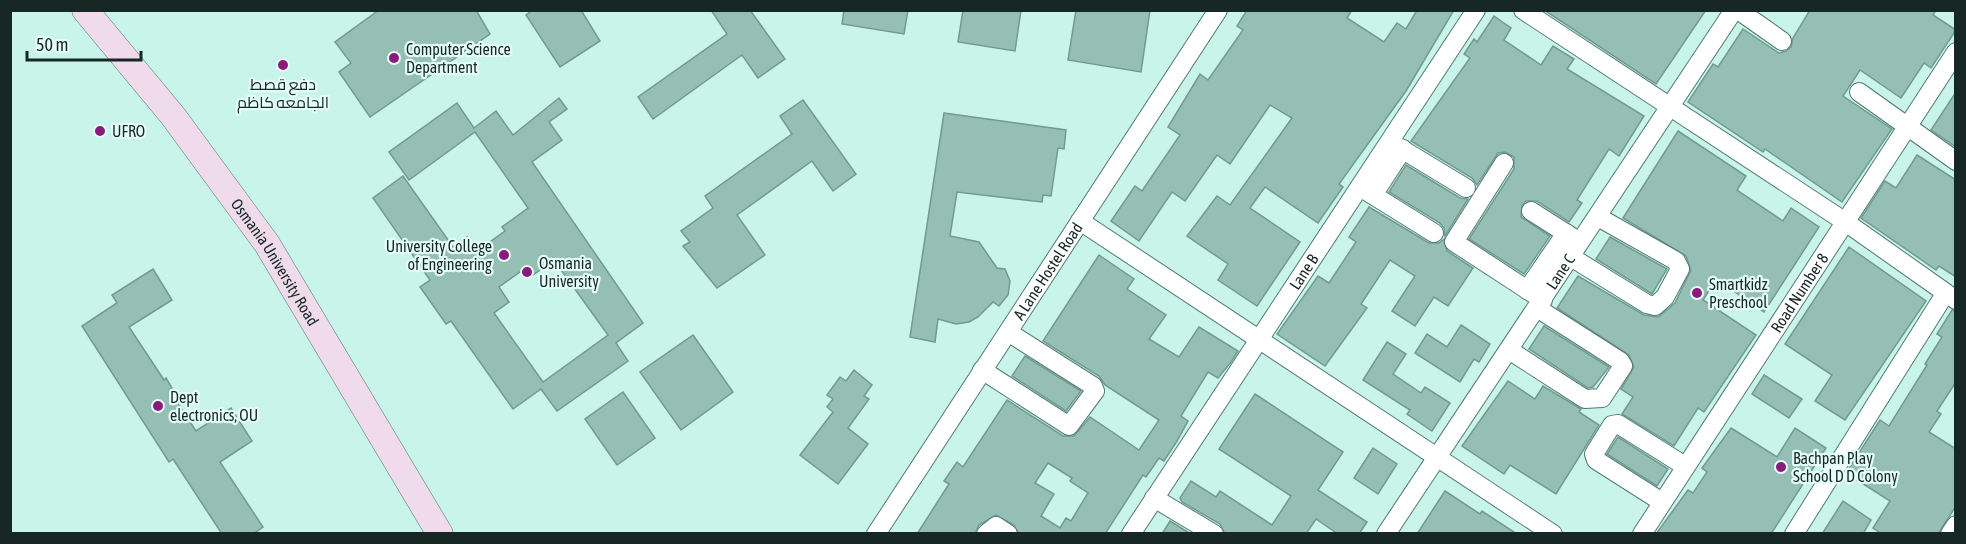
<svg xmlns="http://www.w3.org/2000/svg" width="1966" height="544" font-family="'Asap Condensed',Cairo,sans-serif">
<rect width="100%" height="100%" fill="#c9f4ea"/>
<g fill="#95bfb5" stroke="#719a90" stroke-width="1.5" fill-rule="evenodd">
<path d="M379,10H476L490,34L370,117L339,72L351,63L335,42Z"/>
<path d="M533,10H581L600,41L560,67L526,15Z"/>
<path d="M711,10H750L785,59L758,78L742,55L653,119L638,97L727,34Z"/>
<path d="M844,10H908L904,34L842,24Z"/>
<path d="M963,10H1021L1015,51L958,42Z"/>
<path d="M1076,10H1150L1141,72L1068,60Z"/>
<path d="M1247,10H1352L1347,18L1384,42L1397,23L1406,29L1417,10H1454L1406,91L1339,184L1343,187L1318,223L1265,187L1250,208L1300,242L1257,306L1218,280L1228,264L1187,236L1217,196L1230,205L1292,118L1270,105L1230,164L1217,155L1185,201L1172,192L1139,241L1111,221L1135,186L1142,191L1180,135L1168,127L1200,74L1208,80L1243,30L1237,26Z"/>
<path d="M1544,10H1706L1656,84Z"/>
<path d="M1810,10H1936L1933,15L1956,30L1931,68L1924,63L1901,98L1860,70L1843,96L1892,129L1842,202L1765,149L1763,152L1688,102L1713,64L1718,67L1743,29L1779,53L1786,51L1791,47L1793,38Z"/>
<path d="M1494,16L1511,28L1504,40L1541,65L1553,46L1574,59L1567,69L1644,116L1619,156L1609,149L1577,200L1582,203L1569,222L1537,201H1526L1522,205L1521,217L1550,236L1524,274L1469,239L1514,169V157L1505,152L1498,153L1477,185L1472,178L1411,141L1470,58L1464,54L1474,39L1477,42Z"/>
<path d="M1956,92V147L1931,130Z"/>
<path d="M559,98L567,109L549,122L562,140L532,162L643,323L616,343L628,361L557,411L541,389L513,409L451,321L446,324L420,287L430,280L373,198L403,176L453,247L467,237L477,251L505,231L502,227L528,208L475,132L409,180L389,152L457,103L474,128L496,111L513,135ZM554,260L608,335L543,382L494,313L509,302L499,287L527,267L533,275Z"/>
<path d="M803,100L856,174L833,191L812,161L737,215L765,255L717,288L683,246L690,242L681,231L713,208L705,196L792,134L780,116Z"/>
<path d="M944,113L1066,130L1064,149L1058,148L1051,196L1043,195L1042,202L957,192L950,236L979,242L997,268L1005,269L1010,281L1008,295L999,306L993,302L978,317L969,322L956,324L938,319L935,342L910,337Z"/>
<path d="M1678,131L1746,176L1737,190L1783,221L1791,208L1819,227L1764,312L1716,279L1703,300L1756,335L1704,412L1698,408L1674,446L1622,414L1633,397L1621,389L1634,367L1629,355L1557,308L1578,276L1644,315L1658,317L1675,303L1691,270L1686,256L1623,218Z"/>
<path d="M1917,155L1956,180V277L1939,266L1936,270L1861,218L1885,181L1896,188Z"/>
<path d="M1406,165L1460,198L1468,199L1445,236L1444,228L1440,223L1389,192Z"/>
<path d="M1369,207L1429,243H1439L1444,239L1447,251L1473,268L1448,306L1434,297L1415,326L1392,311L1415,276L1390,260L1361,304L1367,308L1325,366L1277,334L1318,276L1329,283L1356,242L1349,237Z"/>
<path d="M1610,237L1667,269L1652,294L1596,259Z"/>
<path d="M1849,247L1926,301L1845,420L1815,401L1832,375L1785,344Z"/>
<path d="M1099,255L1134,279L1127,289L1166,315L1149,339L1179,357L1199,327L1238,351L1231,362L1218,378L1208,372L1181,416L1188,421L1177,441L1164,461L1159,458L1146,477L1143,475L1105,534H1019L1014,525L996,515L979,525L975,534H917L949,484L944,481L957,462L963,467L1007,400L1063,436H1074L1090,417L1139,450L1159,420L1105,385L1099,376L1043,341ZM1048,463L1072,478L1070,481L1088,493L1071,521L1066,518L1060,528L1041,516L1054,494L1035,483Z"/>
<path d="M153,269L172,300L129,327L164,380L166,378L172,388L169,390L196,431L231,408L252,441L220,462L263,527L253,534H222L173,459L169,462L82,326L117,303L112,295Z"/>
<path d="M1952,310L1956,311V382L1937,411L1941,414L1929,432L1956,449V506L1938,534H1882L1873,528L1890,501L1846,473L1880,420L1889,426L1927,365L1925,364L1942,337L1937,334Z"/>
<path d="M1461,325L1490,344L1479,362L1474,359L1460,382L1415,353L1427,334L1447,347Z"/>
<path d="M1544,326L1609,367L1593,387L1588,388L1529,349Z"/>
<path d="M693,335L733,392L681,430L640,372Z"/>
<path d="M1387,342L1406,354L1393,374L1421,393L1425,387L1450,403L1432,431L1407,414L1410,410L1363,380Z"/>
<path d="M1025,356L1081,391L1066,411L1012,376Z"/>
<path d="M854,370L872,385L864,396L869,399L848,428L868,444L838,484L800,455L833,412L827,407L833,399L827,395L840,377L846,381Z"/>
<path d="M1764,375L1802,399L1789,418L1752,394Z"/>
<path d="M1508,381L1535,399L1543,386L1581,409L1579,412L1599,425L1556,494L1510,465L1504,474L1462,446Z"/>
<path d="M623,392L655,438L617,465L585,419Z"/>
<path d="M1255,394L1343,452L1318,490L1367,522L1359,534H1338L1316,519L1306,534H1225L1220,524L1182,502L1180,498L1191,481L1216,497L1220,491L1272,525L1291,496L1219,449Z"/>
<path d="M1731,428L1777,457L1795,428L1826,448L1771,534H1656L1688,490L1693,493L1707,472L1702,468Z"/>
<path d="M1618,437L1668,469L1657,486L1607,454Z"/>
<path d="M1373,448L1397,464L1378,494L1354,478Z"/>
<path d="M1445,491L1480,514L1482,511L1517,534H1417Z"/>
<path d="M1843,501L1871,520L1863,534H1822Z"/>
<path d="M1170,521L1191,534H1162Z"/>
</g>
<g fill="none" stroke-linecap="round" stroke-linejoin="round">
<defs>
<g id="street">
<path d="M1523,10L1844,221L1956,300"/>
<path d="M1738,10L1782,41"/>
<path d="M1859,92L1956,161"/>
<path d="M1390,142L1466,188"/>
<path d="M1504,163L1454,242L1543,300"/>
<path d="M1360,187L1434,233"/>
<path d="M1373,195L1403,149"/>
<path d="M1531,211L1575,239"/>
<path d="M1080,221L1553,534"/>
<path d="M1571,257L1647,304L1655,306L1665,297L1680,269L1676,261L1598,217"/>
<path d="M1527,290L1566,233"/>
<path d="M1509,350L1585,399L1602,398L1623,366L1620,361L1537,308"/>
<path d="M982,370L1069,426L1095,391L1093,386L1008,332"/>
<path d="M1154,498L1214,534"/>
<path d="M1662,502L1596,460L1594,454L1612,425L1618,424L1685,466"/>
<path id="s1" d="M876,534L1218,10"/>
<path d="M986,534L996,526L1008,534"/>
<path id="s2" d="M1131,534L1476,10"/>
<path id="s3" d="M1386,534L1734,10"/>
<path id="s4" d="M1642,534L1956,52"/>
<path d="M1794,534L1945,294"/>
<path d="M1950,534L1956,525"/>
</g>
<g id="secondary">
<path id="s5" d="M85,10L173,116L267,244L440,534"/>
</g>
</defs>
<use href="#street" stroke="#527a71" stroke-width="20"/>
<use href="#secondary" stroke="#527a71" stroke-width="27"/>
<use href="#street" stroke="#fff" stroke-width="18"/>
<use href="#secondary" stroke="#efdbec" stroke-width="26"/>
</g>
<g fill="#8b1a7d" stroke="#e4fdf7" stroke-width="2">
<circle cx="394" cy="58" r="6"/>
<circle cx="283" cy="65" r="6"/>
<circle cx="100" cy="131" r="6"/>
<circle cx="504" cy="255" r="6"/>
<circle cx="527" cy="272" r="6"/>
<circle cx="1697" cy="293" r="6"/>
<circle cx="158" cy="406" r="6"/>
<circle cx="1781" cy="467" r="6"/>
</g>
<g text-anchor="middle" dominant-baseline="central" stroke-width="4.5" stroke-linejoin="round" paint-order="stroke">
<g font-size="16" fill="#172824" stroke="#e4fdf7" text-anchor="start">
<text x="406" y="49">Computer Science<tspan x="406" dy="18">Department</tspan></text>
<text x="283" y="84" text-anchor="middle">دفع قصط<tspan x="283" dy="18">الجامعه كاظم</tspan></text>
<text x="112" y="131">UFRO</text>
<text x="492" y="246" text-anchor="end">University College<tspan x="492" dy="18">of Engineering</tspan></text>
<text x="539" y="263">Osmania<tspan x="539" dy="18">University</tspan></text>
<text x="1709" y="284">Smartkidz<tspan x="1709" dy="18">Preschool</tspan></text>
<text x="170" y="397">Dept<tspan x="170" dy="18">electronics, OU</tspan></text>
<text x="1793" y="458">Bachpan Play<tspan x="1793" dy="18">School D D Colony</tspan></text>
</g>
<g font-size="16" fill="#172824" stroke="#e4fdf7">
<text stroke="none"><textPath href="#s5" startOffset="316">Osmania University Road</textPath></text>
<text stroke="none"><textPath href="#s1" startOffset="314">A Lane Hostel Road</textPath></text>
<text stroke="none"><textPath href="#s2" startOffset="314">Lane B</textPath></text>
<text stroke="none"><textPath href="#s3" startOffset="315">Lane C</textPath></text>
<text stroke="none"><textPath href="#s4" startOffset="288">Road Number 8</textPath></text>
</g>
</g>
<rect width="1966" height="544" fill="none" stroke="#172824" stroke-width="24"/>
<path d="M27 51v9h114v-9" fill="none" stroke="#172824" stroke-width="3"/>
<text x="36" y="51" font-size="18" fill="#172824" stroke="#e4fdf7" stroke-width="4.5" paint-order="stroke">50 m</text>
</svg>
